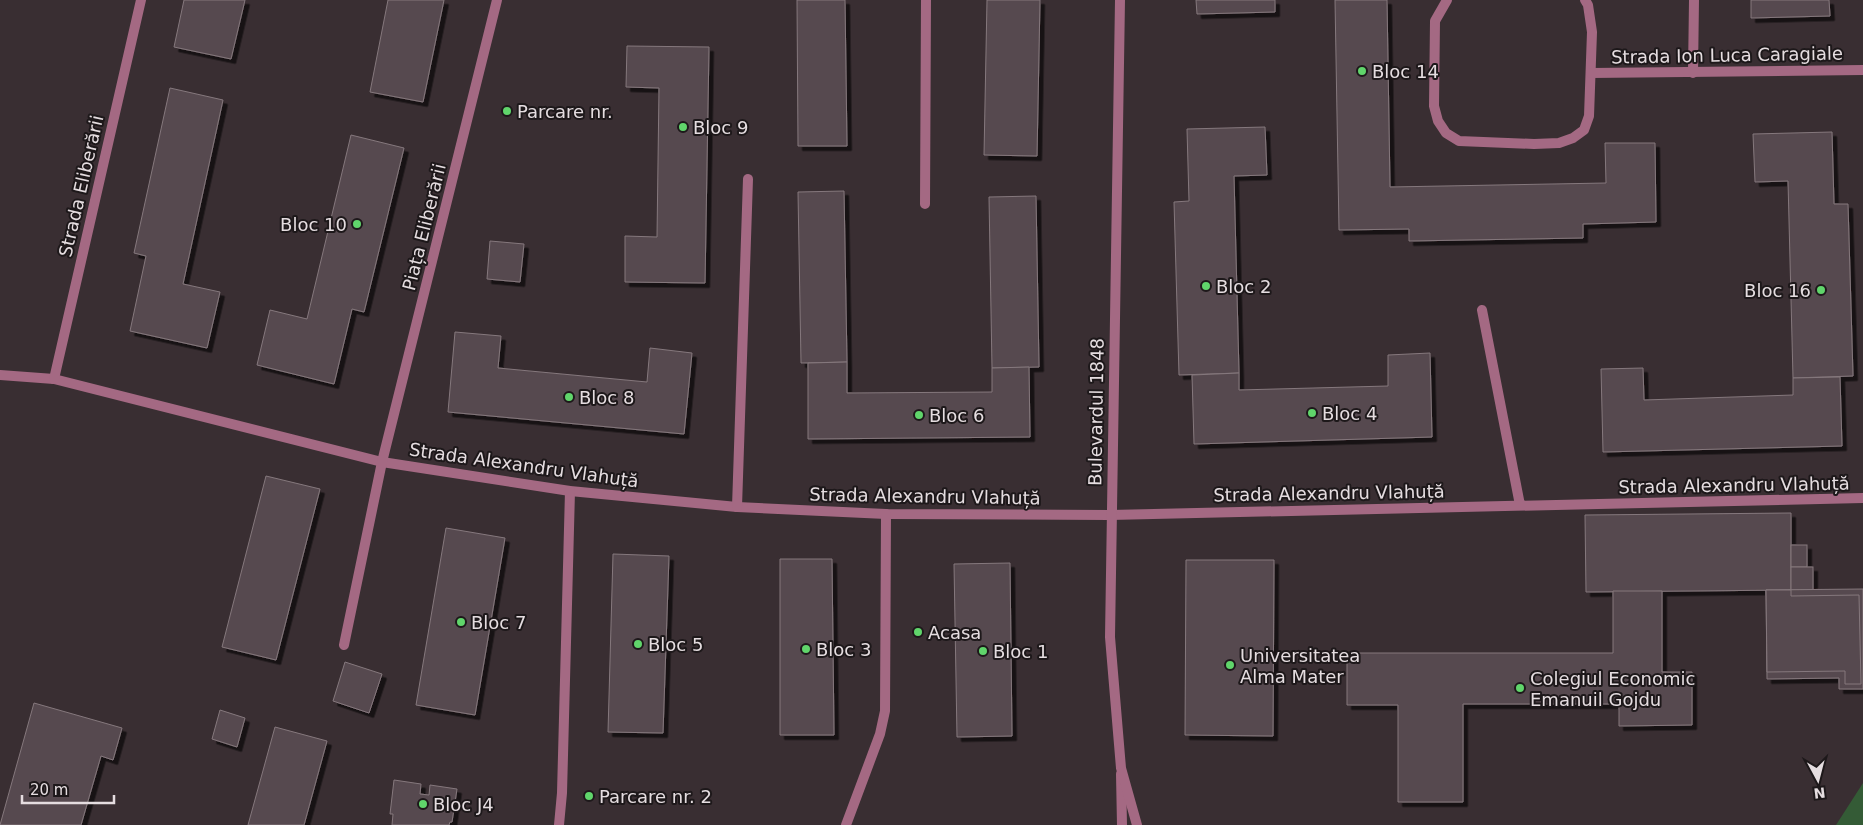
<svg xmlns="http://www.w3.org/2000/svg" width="1863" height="825" font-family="'DejaVu Sans',sans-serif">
<defs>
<filter id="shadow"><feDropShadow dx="4.5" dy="4.5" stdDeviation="0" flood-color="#0009"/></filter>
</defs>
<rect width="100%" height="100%" fill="#392e32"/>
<path fill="#345b36" d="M1863,783V825H1836Z"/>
<g fill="#574a4f" stroke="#85787d" filter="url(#shadow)">
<path d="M184,0H245L231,59L174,47Z"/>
<path d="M388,0H444L423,102L370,92Z"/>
<path d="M797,0H845L847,146H798Z"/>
<path d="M987,0H1040L1037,156L984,155Z"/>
<path d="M1196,0H1275V12L1197,14Z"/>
<path d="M1335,0H1387L1390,187L1606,183L1605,143H1655L1656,222L1583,224V238L1409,241V229L1339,230Z"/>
<path d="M1751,0H1829L1830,16L1751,18Z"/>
<path d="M627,46L709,47L705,283L625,282V236L657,237L659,88L626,87Z"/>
<path d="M170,88L223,100L183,284L220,292L207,348L130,331L146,256L134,253Z"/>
<path d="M1265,127L1267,175L1234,176L1239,373L1179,375L1174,202L1189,201L1187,129Z"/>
<path d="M1832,132L1834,204H1848L1853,376L1793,378L1788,181L1755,182L1753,134Z"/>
<path d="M351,135L404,148L364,312L352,309L334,384L257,365L270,310L307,319Z"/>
<path d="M844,191L847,362L801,363L798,192Z"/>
<path d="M1036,196L1039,367L992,368L989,197Z"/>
<path d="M490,241L524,244L520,282L487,279Z"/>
<path d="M455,332L501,336L498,368L647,382L650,348L692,353L684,434L448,412Z"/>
<path d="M1430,353L1432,437L1194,444L1192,375L1239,373V390L1388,386V355Z"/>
<path d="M847,362V393L992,392V368L1029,367L1030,437L808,439V363Z"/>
<path d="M1643,368L1644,400L1793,395V378L1840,377L1842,446L1603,452L1601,369Z"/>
<path d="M266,476L320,489L276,660L222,647Z"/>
<path d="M1791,513V590L1586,592L1585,515Z"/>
<path d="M446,528L505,538L475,715L416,705Z"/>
<rect x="1791" y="545" width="16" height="22"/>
<path d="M613,554L669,556L663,733L608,732Z"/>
<path d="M780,559H832L834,735H780Z"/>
<path d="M1186,560H1274L1273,736L1185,735Z"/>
<path d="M1010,563L1012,736L957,737L954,564Z"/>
<rect x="1791" y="567" width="22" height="23"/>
<path d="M1863,589V689H1839V678L1767,679L1766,590Z"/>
<path d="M1766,590H1791V596L1859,595L1861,684H1845V671L1767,672Z"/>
<path d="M1613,591H1662V672H1692V725L1619,726V704H1463V802H1398V705H1347V653H1613Z"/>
<path d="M345,662L382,674L369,713L333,701Z"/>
<path d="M34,703L122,728L113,760L101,756L81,825H0Z"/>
<path d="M220,710L245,718L237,747L212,739Z"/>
<path d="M275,727L327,741L304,825H248Z"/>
<path d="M394,780L421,784L420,794L429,795L430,785L457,789L452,822H450L449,825H392L393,814H390Z"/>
</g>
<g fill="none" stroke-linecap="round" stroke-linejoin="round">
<g stroke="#a46983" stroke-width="10">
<path d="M925,204L926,0"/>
<path d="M1482,310L1520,505"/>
</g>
<g stroke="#a46983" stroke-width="10">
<path d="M1447,0L1435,21L1434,106L1438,121L1446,133L1459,141L1534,144L1559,143L1573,138L1584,130L1589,116L1592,32L1588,5L1585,0"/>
<path d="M1591,73L1863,70"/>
<path d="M1693,73L1694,0"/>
<path d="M0,375L54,379L382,462L570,491L737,507L886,514L1110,515L1863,498"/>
<path d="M54,379L141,0"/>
<path d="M737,507L748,179"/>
<path d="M344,645L382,462L497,0"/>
<path d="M1121,774L1122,825"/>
<path d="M559,825L562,793L570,491"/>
<path d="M846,825L880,734L885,711L886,514"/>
</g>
<path stroke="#a46983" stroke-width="10" d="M1120,0L1110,637L1121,768L1137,825"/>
</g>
<g fill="#60d56b" stroke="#1d181a" stroke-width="2">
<circle cx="1362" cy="71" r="5"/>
<circle cx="507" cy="111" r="5"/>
<circle cx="683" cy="127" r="5"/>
<circle cx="357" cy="224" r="5"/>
<circle cx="1206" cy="286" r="5"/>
<circle cx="1821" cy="290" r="5"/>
<circle cx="569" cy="397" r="5"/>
<circle cx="1312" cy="413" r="5"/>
<circle cx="919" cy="415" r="5"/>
<circle cx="461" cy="622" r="5"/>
<circle cx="918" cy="632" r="5"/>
<circle cx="638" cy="644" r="5"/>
<circle cx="806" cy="649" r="5"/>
<circle cx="983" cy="651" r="5"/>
<circle cx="1230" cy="665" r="5"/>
<circle cx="1520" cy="688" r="5"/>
<circle cx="589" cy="796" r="5"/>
<circle cx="423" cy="804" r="5"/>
</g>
<g text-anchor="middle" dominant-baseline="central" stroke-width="4" stroke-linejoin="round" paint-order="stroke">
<g font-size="18" fill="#e5dde0" stroke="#1d181a">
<text transform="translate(1727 55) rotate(-1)">Strada Ion Luca Caragiale</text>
<text transform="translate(81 186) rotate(-77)">Strada Eliberării</text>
<text transform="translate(424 227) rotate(-76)">Piața Eliberării</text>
<text transform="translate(1096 412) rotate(-89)">Bulevardul 1848</text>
<text transform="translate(524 465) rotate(8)">Strada Alexandru Vlahuță</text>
<text transform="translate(1734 485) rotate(-1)">Strada Alexandru Vlahuță</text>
<text transform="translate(1329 493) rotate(-1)">Strada Alexandru Vlahuță</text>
<text transform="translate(925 496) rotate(1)">Strada Alexandru Vlahuță</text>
</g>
<g font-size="18" fill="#e5dde0" stroke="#1d181a" text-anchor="start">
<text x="1372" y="71">Bloc 14</text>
<text x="517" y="111">Parcare nr.</text>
<text x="693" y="127">Bloc 9</text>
<text x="347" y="224" text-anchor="end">Bloc 10</text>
<text x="1216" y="286">Bloc 2</text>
<text x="1811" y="290" text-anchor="end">Bloc 16</text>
<text x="579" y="397">Bloc 8</text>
<text x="1322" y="413">Bloc 4</text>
<text x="929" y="415">Bloc 6</text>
<text x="471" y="622">Bloc 7</text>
<text x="928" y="632">Acasa</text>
<text x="648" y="644">Bloc 5</text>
<text x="816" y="649">Bloc 3</text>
<text x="993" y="651">Bloc 1</text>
<text x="1240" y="655">Universitatea<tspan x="1240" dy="21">Alma Mater</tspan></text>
<text x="1530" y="678">Colegiul Economic<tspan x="1530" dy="21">Emanuil Gojdu</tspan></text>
<text x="599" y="796">Parcare nr. 2</text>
<text x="433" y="804">Bloc J4</text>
</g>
</g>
<g transform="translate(1818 780) rotate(173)" stroke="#1d181a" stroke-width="4" paint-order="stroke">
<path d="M0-4L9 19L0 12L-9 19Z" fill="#e5dde0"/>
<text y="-8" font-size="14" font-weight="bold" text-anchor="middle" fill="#e5dde0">N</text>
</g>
<path d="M22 795v8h92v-8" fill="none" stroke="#e5dde0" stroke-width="2.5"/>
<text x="30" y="795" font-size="15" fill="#e5dde0" stroke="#1d181a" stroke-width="4" paint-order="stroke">20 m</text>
</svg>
